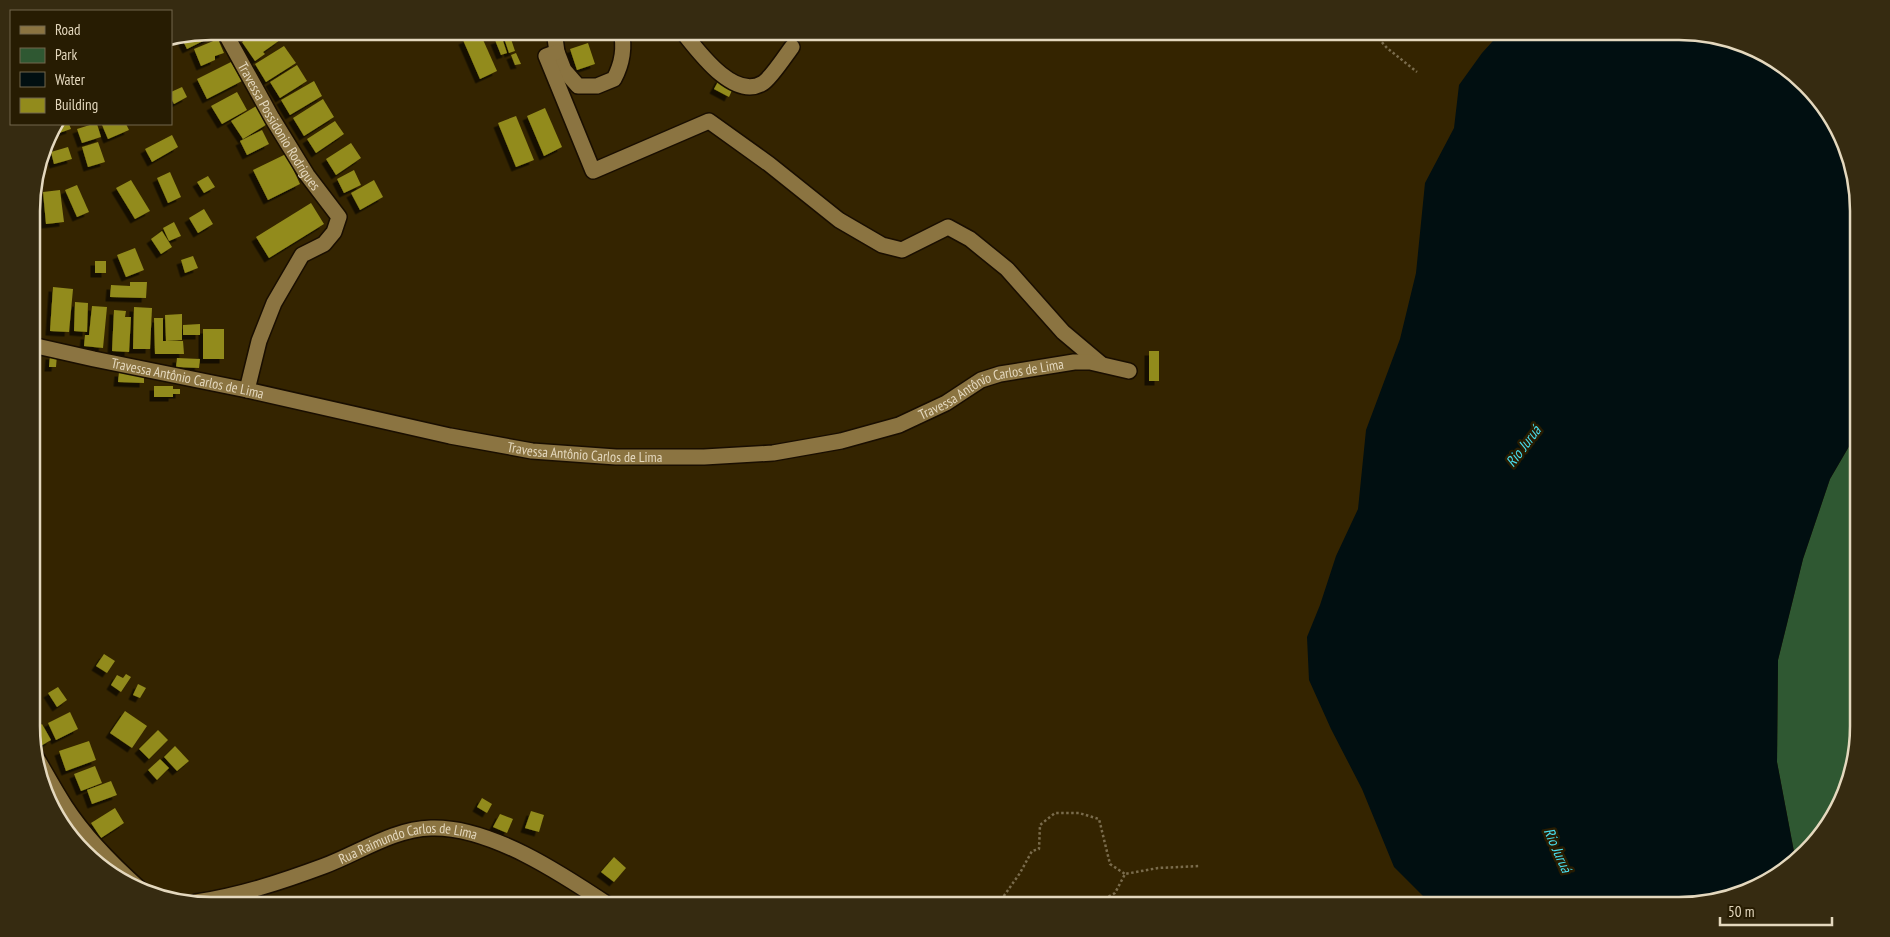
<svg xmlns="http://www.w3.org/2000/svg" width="1890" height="937" font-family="'PT Sans Narrow',sans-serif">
<defs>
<filter id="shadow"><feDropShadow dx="-4.5" dy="4.5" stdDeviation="0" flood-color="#0009"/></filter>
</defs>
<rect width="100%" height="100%" fill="#342400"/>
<path fill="#2f5832" d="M1858,431L1859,726L1840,805L1795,857L1777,762L1778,660L1803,559L1830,479Z"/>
<path fill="#010f11" d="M1502,31H1639L1679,39L1741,46L1758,50L1822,102L1857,188L1858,431L1830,479L1803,559L1778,660L1777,762L1795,857L1779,875L1690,905H1432L1394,867L1362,789L1331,729L1309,680L1307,637L1320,605L1336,556L1358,509L1366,430L1400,339L1416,273L1425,183L1454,128L1459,85L1482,53Z"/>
<g fill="#928b1c" filter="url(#shadow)">
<path d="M266,31H274L280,40L263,52L265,54L255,61L242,42L254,33L257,37Z"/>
<path d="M208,32L211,37L187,49L181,37Z"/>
<path d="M480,33L497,71L480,79L463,40Z"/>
<path d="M510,36L515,51L509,53L504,38Z"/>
<path d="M502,38L507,53L501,55L495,40Z"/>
<path d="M218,39L224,53L215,56V60L201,66L194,49Z"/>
<path d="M588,43L595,64L577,70L570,49Z"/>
<path d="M284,46L296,63L266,82L255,64Z"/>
<path d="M516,53L521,64L515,65L511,55Z"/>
<path d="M231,62L242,81L207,99L197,79Z"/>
<path d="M297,65L307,81L280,98L270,82Z"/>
<path d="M720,78L734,86L729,97L714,89Z"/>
<path d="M314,81L322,96L290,115L281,100Z"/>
<path d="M182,87L187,97L174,104L171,98V92Z"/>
<path d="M237,92L247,110L222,124L211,106Z"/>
<path d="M323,99L334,117L304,136L293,118Z"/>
<path d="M258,105L269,123L243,139L231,121Z"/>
<path d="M545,108L562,147L544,156L527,116Z"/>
<path d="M516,116L534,160L516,167L498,123Z"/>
<path d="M335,121L344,134L316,153L307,139Z"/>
<path d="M55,124H69L71,129L59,133Z"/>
<path d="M93,124H97L101,137L82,143L77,129Z"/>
<path d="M105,124H126L129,130L108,139L102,125Z"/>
<path d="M262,130L269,144L247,155L240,141Z"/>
<path d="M172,135L178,147L152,162L145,149Z"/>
<path d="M98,142L105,162L88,167L82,147Z"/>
<path d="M351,143L361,158L336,175L326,159Z"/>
<path d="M68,147L72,159L54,164L51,152Z"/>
<path d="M286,154L300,184L268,200L253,170Z"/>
<path d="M354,170L361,185L344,193L337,179Z"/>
<path d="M170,172L181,197L168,203L157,178Z"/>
<path d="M208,176L215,187L204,193L197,182Z"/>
<path d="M131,180L150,211L135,219L116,188Z"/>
<path d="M374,180L383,197L360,210L351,193Z"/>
<path d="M77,185L89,212L77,217L65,190Z"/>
<path d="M60,190L64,222L46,224L43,192Z"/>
<path d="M311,203L324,224L269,258L256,237Z"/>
<path d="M204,209L213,224L198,233L189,218Z"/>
<path d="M174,222L181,236L169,241L163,228Z"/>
<rect x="32" y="229" width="9" height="16"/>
<path d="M162,231L172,247L161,254L151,239Z"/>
<path d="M135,248L144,270L126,277L117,255Z"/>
<path d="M193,256L198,268L185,273L181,260Z"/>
<rect x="95" y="261" width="11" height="12"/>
<path d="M130,282H147L146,298L110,297L111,285L130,286Z"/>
<path d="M53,287L73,289L69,332L50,331Z"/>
<path d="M75,302L88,303L87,332L74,331Z"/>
<path d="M92,306L107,307L103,348L84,346L85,335H89Z"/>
<path d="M134,307L152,308L150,349H133Z"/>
<path d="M114,310L126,311L125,317H131L129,352L112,351Z"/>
<path d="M182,314V340L166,341L165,315Z"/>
<path d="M154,318H163V341H183L184,354H155Z"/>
<path d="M200,324V335H183V325Z"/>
<rect x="203" y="329" width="21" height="30"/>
<rect x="1149" y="351" width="10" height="30"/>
<path d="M50,355H57L56,367H49Z"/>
<path d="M177,358L200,359L199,368L176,367Z"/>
<path d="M119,372L144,373V383L118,382Z"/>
<path d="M154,386H173V389H180V394H173V397H154Z"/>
<path d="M104,654L115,661L107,673L96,666Z"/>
<path d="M126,674L131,677L121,692L111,685L117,675L123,678Z"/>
<path d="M138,684L146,688L140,698L133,695Z"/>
<path d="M58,687L67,700L57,707L48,693Z"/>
<path d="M125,711L147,726L132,748L110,733Z"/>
<path d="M70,712L78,729L56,740L48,723Z"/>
<path d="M42,724L51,740L39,747L33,736V730Z"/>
<path d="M158,730L168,740L149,759L139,749Z"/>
<path d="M89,741L96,760L66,771L59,751Z"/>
<path d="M175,746L189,761L177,771L164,757Z"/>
<path d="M160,759L169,768L157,780L148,770Z"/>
<path d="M95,766L102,783L81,791L74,774Z"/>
<path d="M111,781L117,795L92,804L87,790Z"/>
<path d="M482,798L492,804L487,813L477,807Z"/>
<path d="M115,808L124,823L101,838L91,823Z"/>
<path d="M531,811L544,815L539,832L525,828Z"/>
<path d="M500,814L513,819L507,833L493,827Z"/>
<path d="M614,857L626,868L614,882L601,872Z"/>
</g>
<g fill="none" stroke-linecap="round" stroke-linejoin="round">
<defs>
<g id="minor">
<path id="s1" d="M224,31L272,118L307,175L339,217L334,232L324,244L302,255L274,303L259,341L247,390"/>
<path d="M554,31L557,52L564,70L578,86H597L614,79C622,64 625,48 621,31"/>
<path d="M682,31C698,51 734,101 763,83C771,78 786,55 792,47"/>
<path d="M557,52L546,56L593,171L709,121L769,164L839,220L882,245L902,250L948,227L970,239L1007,269L1063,332L1101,364"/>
<path id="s2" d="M32,345L94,359L247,390L450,436L532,451L616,457H704L773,453L841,441L899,425L946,403L981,380L1000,374L1074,362H1090L1129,371"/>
<path d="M35,755C45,772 54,789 65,806C85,837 113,865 140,889"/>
<path id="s3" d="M196,902C241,895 281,882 324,866C359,853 393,829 431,828C490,826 562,874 610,906"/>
</g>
</defs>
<use href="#minor" stroke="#190e00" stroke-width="18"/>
<g stroke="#7a6c4c" stroke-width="2.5" stroke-dasharray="2.5 2.5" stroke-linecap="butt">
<path d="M1372,31L1387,48L1417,72"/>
<path d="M987,906L1001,900L1020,873L1032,851L1039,849L1040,825L1055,813H1079L1099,819L1110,864L1125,874"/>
<path d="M1091,906L1115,893L1125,874L1158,868L1200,866"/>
</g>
<use href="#minor" stroke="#8b7441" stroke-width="15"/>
</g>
<g text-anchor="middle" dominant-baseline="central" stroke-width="5" stroke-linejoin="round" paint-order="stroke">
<g font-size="14" fill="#e4d8be" stroke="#271c02">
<text stroke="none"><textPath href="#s1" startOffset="110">Travessa Possidonio Rodrigues</textPath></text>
<text stroke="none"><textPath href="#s2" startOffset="159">Travessa Antônio Carlos de Lima</textPath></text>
<text stroke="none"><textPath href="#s2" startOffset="982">Travessa Antônio Carlos de Lima</textPath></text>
<text stroke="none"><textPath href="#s2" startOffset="564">Travessa Antônio Carlos de Lima</textPath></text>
<text stroke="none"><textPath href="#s3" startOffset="222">Rua Raimundo Carlos de Lima</textPath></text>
</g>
<g font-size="15" font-style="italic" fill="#49dcec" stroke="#271c02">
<text transform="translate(1523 446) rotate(-53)">Rio Juruá</text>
<text transform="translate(1558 850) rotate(66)">Rio Juruá</text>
</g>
</g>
<path d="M0 0H1890V937H0ZM211 40H1679A171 171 0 0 1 1850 211V726A171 171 0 0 1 1679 897H211A171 171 0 0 1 40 726V211A171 171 0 0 1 211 40Z" fill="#362b11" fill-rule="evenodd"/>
<path fill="none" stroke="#e4d8be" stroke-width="2.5" d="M211 40H1679A171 171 0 0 1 1850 211V726A171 171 0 0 1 1679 897H211A171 171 0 0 1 40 726V211A171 171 0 0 1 211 40Z"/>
<rect x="10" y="10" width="162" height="115" fill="#271c02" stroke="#73674d"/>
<rect x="20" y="26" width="25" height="8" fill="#8b7441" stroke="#73674d"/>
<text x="55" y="35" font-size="15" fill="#e4d8be">Road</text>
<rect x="20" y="48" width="25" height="15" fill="#2f5832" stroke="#73674d"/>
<text x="55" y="60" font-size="15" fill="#e4d8be">Park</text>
<rect x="20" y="72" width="25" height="15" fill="#010f11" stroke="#73674d"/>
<text x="55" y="85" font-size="15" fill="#e4d8be">Water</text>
<rect x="20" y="98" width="25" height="15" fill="#928b1c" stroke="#73674d"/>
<text x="55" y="110" font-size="15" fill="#e4d8be">Building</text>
<path d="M1720 917v8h112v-8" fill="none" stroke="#e4d8be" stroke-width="2.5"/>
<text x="1728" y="917" font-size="15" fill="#e4d8be" stroke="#271c02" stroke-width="4" paint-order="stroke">50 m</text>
</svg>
